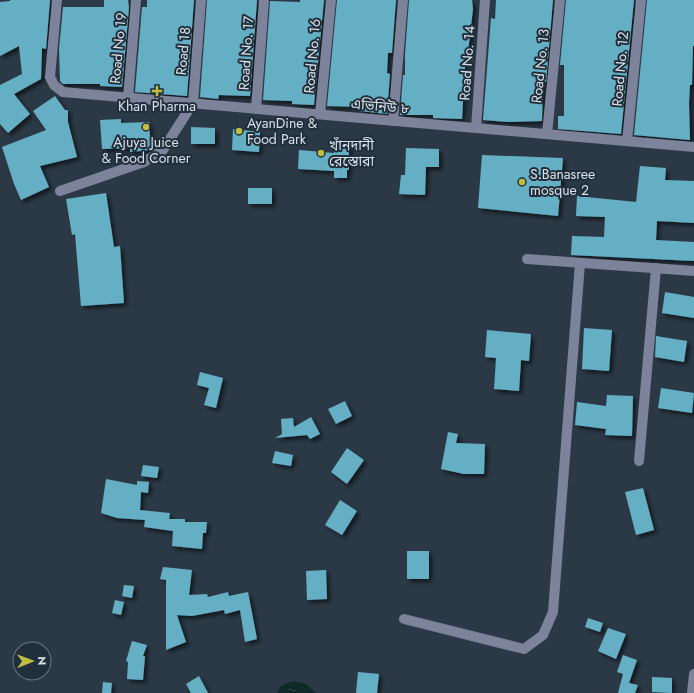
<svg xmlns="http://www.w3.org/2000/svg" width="694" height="693" font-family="Jost,'Noto Sans Bengali',sans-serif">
<defs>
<pattern id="water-ripples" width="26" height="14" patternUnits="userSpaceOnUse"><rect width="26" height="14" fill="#0f2928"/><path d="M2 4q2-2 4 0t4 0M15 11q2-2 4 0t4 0" fill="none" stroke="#314847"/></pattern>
<filter id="shadow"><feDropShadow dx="3" dy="3" stdDeviation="2" flood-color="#0009"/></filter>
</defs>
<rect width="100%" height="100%" fill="#2b3946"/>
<path fill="url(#water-ripples)" d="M293,681L306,684L316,693H277L281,686Z"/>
<g fill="#65afc4" filter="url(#shadow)">
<path d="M10,0H50L46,49L42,48L41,79L14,94L30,114L8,133L0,124V85L22,74L19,46L0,56V2L10,1Z"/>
<path d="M104,0H128L129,7L122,87L100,86V84H63L60,81L59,49L63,7H104Z"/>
<path d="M147,0H194L187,96L135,92L142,7H147Z"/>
<path d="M207,0H257L250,96L219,95L218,99L200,97Z"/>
<path d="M300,0H324L314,105L292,104V101L263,100L270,1L300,2Z"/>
<path d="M337,0H396L392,53H388L387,73L390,74L387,114L360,111L361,107L327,106Z"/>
<path d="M409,0H472L473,9L468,52L466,51L462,119L433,118V115H400L403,75H405V54Z"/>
<path d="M496,0H553L546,82H543L542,121L508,122L483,120L491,18L495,19Z"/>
<path d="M566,0H634L621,134L558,129V116H564V65H560Z"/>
<path d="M647,0H694V46H693L692,85H690L689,103L690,140L634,135Z"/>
<path d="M55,96L65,110H68V122L77,157L40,166L49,187L21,200L14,184L2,147L46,130L33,111Z"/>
<path d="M121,119V123L149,122L151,150L130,152V148L102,149L100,120Z"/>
<path d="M191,127L215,128V144H191Z"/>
<path d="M233,129L260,132L259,152L232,150Z"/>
<path d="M334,142H349V170H347V178H334V171L298,169L299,150L334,153Z"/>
<path d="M406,148L439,149V167H426L425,195L399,194L401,175H405Z"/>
<path d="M482,155L563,158L558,216L478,208Z"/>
<path d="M640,166L666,168L665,180L694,181V223L657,221L656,240L694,242V261L571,255L572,236L604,237L605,217L576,216L577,196L636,202Z"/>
<rect x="248" y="188" width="24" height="16"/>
<path d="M106,193L114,247L120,246L124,303L81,306L75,234L72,235L66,199Z"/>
<path d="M665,292L694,297V318L662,313Z"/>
<path d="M584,328L612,330L609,371L582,369Z"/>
<path d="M487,330L531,334L529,361L521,360L519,391L494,389L496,358L485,357Z"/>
<path d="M656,336L687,341L684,362L655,357Z"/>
<path d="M200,372L223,378L216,408L204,405L209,388L197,385Z"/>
<path d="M661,388L694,393L692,413L658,408Z"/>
<path d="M607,395L633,396L632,436L605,435L606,429L575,425L577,402L606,406Z"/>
<path d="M345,401L352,416L336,424L328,409Z"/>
<path d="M311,417L320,434L310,439L307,435L275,438L282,434L281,419L293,418L294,427Z"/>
<path d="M448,432L458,434L456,443L485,444L484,474H464L441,469Z"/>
<path d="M347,448L364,460L347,484L331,472Z"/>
<path d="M275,451L293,455L291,466L272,463Z"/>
<path d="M143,465L159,467L157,478L141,476Z"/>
<path d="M106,479L137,485V481L149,482L148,493L141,492L140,510L170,513L169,519H185V522H207L206,533H203L202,549L172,546L173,531L144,527L145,520L117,518L101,513Z"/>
<path d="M643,488L654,530L636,535L625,492Z"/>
<path d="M340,500L357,511L342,535L325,525Z"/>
<rect x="407" y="551" width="22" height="28"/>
<path d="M163,567L192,570L189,595L207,594L208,597L228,592L229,596L248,592L257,639L245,642L240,610L225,614L224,610L192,616L177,615L186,642L166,650V580L160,579Z"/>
<path d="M326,570L327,599L307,600L306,571Z"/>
<path d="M124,585L134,586L132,598L122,596Z"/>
<path d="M115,600L124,602L121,615L112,613Z"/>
<path d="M588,618L603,623L600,632L585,627Z"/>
<path d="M608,628L626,634L616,659L598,651Z"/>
<path d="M132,641L147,645L143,656H145L143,680L127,679L128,662L126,661Z"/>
<path d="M623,655L637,660L629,683L638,685L635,693H618L623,674L617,672Z"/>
<path d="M358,672L379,674L377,693H356Z"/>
<path d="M199,676L208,693H191L186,684Z"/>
<path d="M652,677L672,678V693L652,692Z"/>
<path d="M103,682L112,683L111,693H102Z"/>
</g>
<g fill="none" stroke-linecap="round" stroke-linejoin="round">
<g stroke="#7d839a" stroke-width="10">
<path d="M57,0L50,77L54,85L63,92L694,147"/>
<path d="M128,98L136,0"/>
<path d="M256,109L264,0"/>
<path d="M320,114L331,0"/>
<path d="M393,121L403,0"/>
<path d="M476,128L485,0"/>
<path d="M547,134L560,0"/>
<path d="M627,141L641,0"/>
<path d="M60,191L144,162L163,150L193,103L201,0"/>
<path d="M527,259L694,271"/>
<path d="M639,461L656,268"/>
<path d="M404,619L524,649L543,635L553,612L580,263"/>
<path d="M692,693L694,674"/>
</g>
</g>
<g fill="#bfbe42" stroke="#212f3c" stroke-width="1.5">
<path d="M155 85h4v4h4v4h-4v4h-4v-4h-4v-4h4z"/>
<circle cx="146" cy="127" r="4"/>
<circle cx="239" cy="131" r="4"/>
<circle cx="321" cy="153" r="4"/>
<circle cx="522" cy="182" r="4"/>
</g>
<g text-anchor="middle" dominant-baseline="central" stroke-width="4" stroke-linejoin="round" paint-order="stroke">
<g font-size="14" fill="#d8e1e9" stroke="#212f3c">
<text transform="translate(118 48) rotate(-85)">Road No 19</text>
<text transform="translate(183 51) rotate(-85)">Road 18</text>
<text transform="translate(246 53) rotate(-86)">Road No. 17</text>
<text transform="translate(312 56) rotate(-85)">Road No. 16</text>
<text transform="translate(467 63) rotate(-86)">Road No. 14</text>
<text transform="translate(540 66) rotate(-84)">Road No. 13</text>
<text transform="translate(620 69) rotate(-85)">Road No. 12</text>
<text transform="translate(380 106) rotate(5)">এভিনিউ ৮</text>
</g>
<g font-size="14" fill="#d8e1e9" stroke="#212f3c" text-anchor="start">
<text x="157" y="106" text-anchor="middle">Khan Pharma</text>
<text x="247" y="123">AyanDine &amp;<tspan x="247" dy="16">Food Park</tspan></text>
<text x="146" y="142" text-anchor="middle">Ajuya Juice<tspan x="146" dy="16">&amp; Food Corner</tspan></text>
<text x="329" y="145">খাঁনদানী<tspan x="329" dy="16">রেস্তোরা</tspan></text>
<text x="530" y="174">S.Banasree<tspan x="530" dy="16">mosque 2</tspan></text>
</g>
</g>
<g transform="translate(32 661) rotate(89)"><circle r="19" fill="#212f3c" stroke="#6a7681"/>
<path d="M0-3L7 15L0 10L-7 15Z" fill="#bfbe42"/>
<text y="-6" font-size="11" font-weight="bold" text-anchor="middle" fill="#d8e1e9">N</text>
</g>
</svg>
